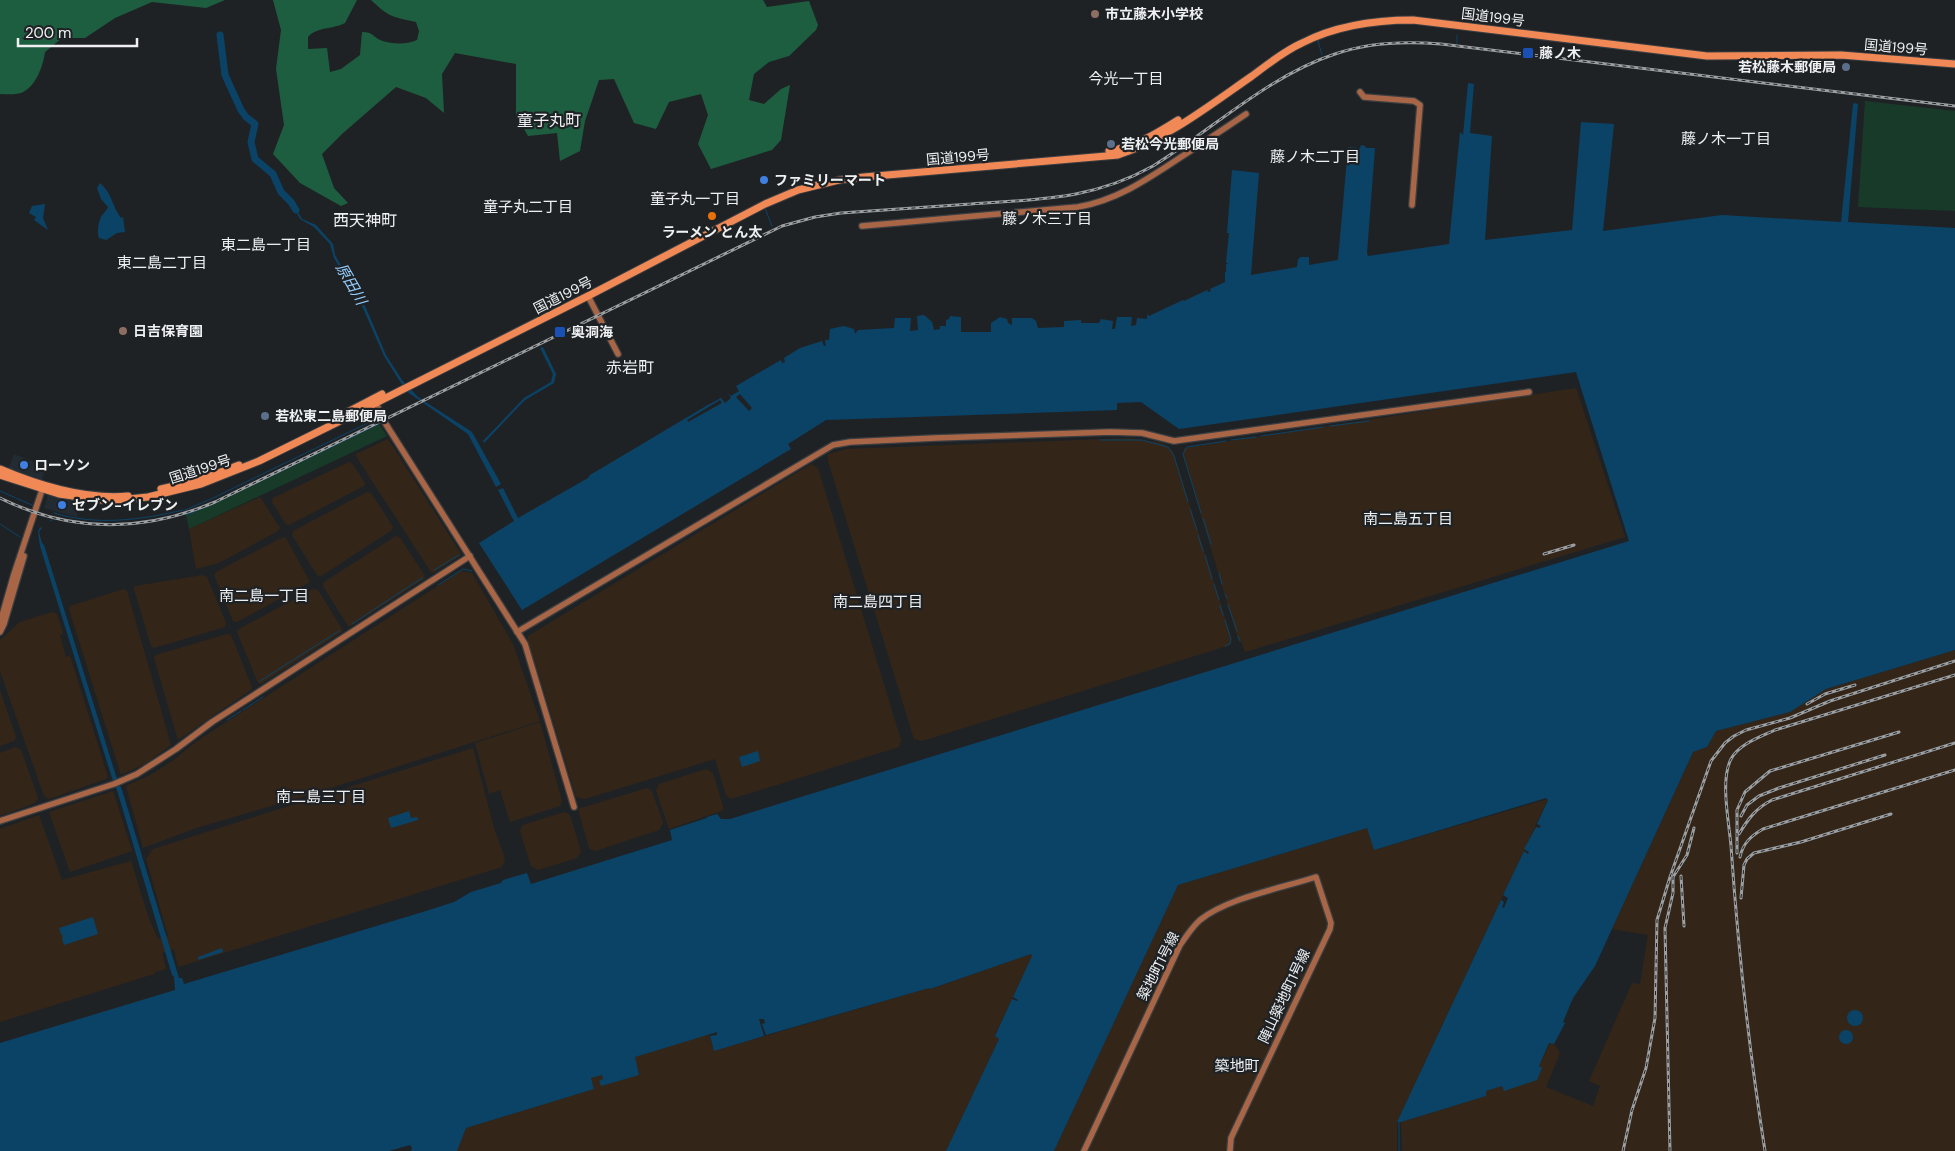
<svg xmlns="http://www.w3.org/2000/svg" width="1955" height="1151" font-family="'DM Sans','Noto Sans JP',sans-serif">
<rect width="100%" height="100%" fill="#1f2225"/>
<g fill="#232b32">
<path d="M14,454L46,467L42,480L8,469Z"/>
<path d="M48,495L79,502L77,517L44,508Z"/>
</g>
<g fill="#332619">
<path d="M1576,388L1625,537L1245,652L1241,641L1239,642L1196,498L1183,454L1184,448Z"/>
<path d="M1130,438L1162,443L1173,451L1231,637L1230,645L922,741L914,739L828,461V454L847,449Z"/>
<path d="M388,439L461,554L460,556L433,573L431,572L356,456V454Z"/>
<path d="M349,462L352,463L365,483L364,486L289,525L286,524L272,502L273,498Z"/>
<path d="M811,464L818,468L901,740L899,747L731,799L726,795L715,759L585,799L576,797L536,665L528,643V636Z"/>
<path d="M367,492L371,493L393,527L392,530L321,576L317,575L292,535L293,531Z"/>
<path d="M260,497L280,528L278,531L219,563L196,569L189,529Z"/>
<path d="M396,536L400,538L425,576L424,579L351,626H348L323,586L324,582Z"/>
<path d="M283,537L286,538L310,582L237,622L233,621L214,575L216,572Z"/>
<path d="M461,571L472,573L513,644L540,721L312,794L196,828L143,848L126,786L152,774L174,760L194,743Z"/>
<path d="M203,575L207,577L226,623L225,627L154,648L151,646L134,589L135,586Z"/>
<path d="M124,589L127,591L171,745L145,764L121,775L69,609L70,606Z"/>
<path d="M313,589L318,590L342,629V632L261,684L258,683L237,632L239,629Z"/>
<path d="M52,612L57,614L63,633L60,635L66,657L70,656L108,777L106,779L49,799L44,796L0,671V640L20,622Z"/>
<path d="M227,634L231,635L252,687L251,690L178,740L154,658L156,655Z"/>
<path d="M1955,650V1151H1402L1401,1122L1486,1096L1485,1091L1502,1086L1503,1090L1539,1066L1550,1043L1554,1044L1560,1053L1546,1087L1593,1106L1600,1086L1589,1081L1632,983L1640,984L1648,935L1612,929L1693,752L1707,747L1716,731L1790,712L1826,689Z"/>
<path d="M0,690L16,737L14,741L0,746Z"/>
<path d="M540,722L562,801L560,806L510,822L500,790L489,794L475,743Z"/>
<path d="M16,747L21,750L38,798L35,803L0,816V753Z"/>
<path d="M473,748L494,828L505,859L502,867L178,967L174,949L162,953L166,969L155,972L154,974L0,1022V829L39,815L62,880L131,861L149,919L158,939L168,936L146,859L153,849Z"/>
<path d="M706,769L713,773L724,810L669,829L656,790L659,784Z"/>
<path d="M647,788L652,791L663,823L659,830L595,851L589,848L578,809Z"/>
<path d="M113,791L132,851L70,872L49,812Z"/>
<path d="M1548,799L1397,1122V1151H1054L1178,885L1367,828L1374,850Z"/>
<path d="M564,812L570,815L581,851L577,858L538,870L531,866L520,831L523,825Z"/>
<path d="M1031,954L1032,956L995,1035L999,1039L946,1151H457L466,1128L594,1089L591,1078L602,1075L603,1080L639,1074L634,1057L709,1034L714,1051L929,988L931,989Z"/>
</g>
<g fill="#183b29">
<path d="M1865,101L1955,111V211L1858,207Z"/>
<path d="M379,424L387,436L189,529L186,515L214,504Z"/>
</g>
<g fill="#1e5e40">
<path d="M0,0H225L206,8L152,2L115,18L85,38H62L45,52C43,66 36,87 21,93C14,95 6,94 0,94Z"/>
<path d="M273,0H357L345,23C334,29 316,27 308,37V49L327,48L330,72L341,69L360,55L362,32C373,32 372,36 380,40C390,44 407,45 417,40L419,31L416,22C392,17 389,17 371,0H763L767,7L809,1L818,25L816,30L789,56L769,62L754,74L749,100L764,104L781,89L790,85L781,140L772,150L711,169L698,144L708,115L701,94L669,102L656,129L634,123L614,79L599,80L585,121L580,151L560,161L557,133L528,136L516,115V64L455,53L442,74L444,113L426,98L396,87L342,134L322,154L334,188L348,203L341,206L300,183L273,154L284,125L276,69L281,30Z"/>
</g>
<g fill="#0b4367" fill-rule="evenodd">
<path d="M1468,83L1474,84L1470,133L1492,136L1485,240L1572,230L1581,122L1614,124L1603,231L1722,215L1841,222L1853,104L1854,103L1858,104L1848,222L1955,228V650L1826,689L1790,712L1716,731L1707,747L1693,752L1595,966L1573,998L1563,1022L1565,1023L1554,1044L1549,1043L1539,1066L1542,1068L1537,1080L1504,1091L1502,1086L1486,1091V1096L1401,1122H1397L1501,900L1504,902L1502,907L1504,908L1508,898L1503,895L1524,851L1528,854L1529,852L1524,849L1536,827L1539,828L1541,826L1537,824L1548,800L1546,798L1374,850L1367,828L1178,885L1054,1151H946L999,1039L995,1036L1012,999L1017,1001L1018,1000L1013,997L1032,956L1031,954L930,989L929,988L766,1035L762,1024L765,1023L764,1019H759L764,1036L714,1051L710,1036L717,1035V1032L635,1057L639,1075L601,1086L599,1081L603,1079L602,1075L591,1078L594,1089L466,1128L457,1151H411L412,1148L410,1145L389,1151H0V1043L175,990L174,977L172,975L117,790L112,778L40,546L38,532L40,527L42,528L39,532L42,543L44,545L116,776L122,790L179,978H182L184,984L426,911L454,902L471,892L501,883L503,880L527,873L531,884L672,840L670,830L707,818V817L717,814L721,819H730L1629,541L1576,372L1179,429L1141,402L1117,403V410L826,420L788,444L791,449L522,610L479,543L514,521L498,490L503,488L518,518L588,478L590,475L706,406L721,398L725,403L731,398L728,393L731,396L739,391L736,386L781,360L782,363L785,362L784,358L800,348L822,341L824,346L826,345L825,340H829L830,329L844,326L854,329L855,334L858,330L894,328L895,318H911L910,331L918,330L917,316L924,315L932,322L934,330L940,329V326H946V320L949,319L950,316L961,317V332H991V323L1000,317L1007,319L1008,323L1012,325V318H1032L1036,321L1038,328L1064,327V321L1081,320V323H1099L1101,319L1113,321L1112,329H1115L1117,317H1132L1131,326L1136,325L1137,318L1147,319V314L1149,316L1183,300L1184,301L1207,290L1208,292L1211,291L1210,289L1225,282V272H1227L1226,271V264H1228L1226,262L1229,233H1227L1232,170L1259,173L1251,275L1297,267L1298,259L1301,257H1309V265L1338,260L1348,147L1360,148L1361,145L1365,146L1366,148H1375L1367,253L1368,256L1449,244L1460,132L1463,135ZM740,394L752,408L749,411L736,397ZM720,400L722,403L688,422L687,420Z"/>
<path d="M100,183C112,193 112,206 121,218L123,217L125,232L117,233L106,240L99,238C97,233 98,223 101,217C103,213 106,212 108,207L101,199L97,188Z"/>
<path d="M291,202H292L302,219L316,225L333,244L335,255L366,308L386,355L402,380L418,397L472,432L501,484L496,487L468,434L406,391L384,356L363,308L334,258L330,244L314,227L300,219Z"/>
<path d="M45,204L43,218L48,230L34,220L36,217L29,213L32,206Z"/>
<path d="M543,347L556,374L554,383L525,400L484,443L483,441L524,398L551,382L553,374L540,348Z"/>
<path d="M758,751L760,761L742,767L739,757Z"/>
<path d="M409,811L411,818L417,817L418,820L391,828L388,818Z"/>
<path d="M93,917L98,934L64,945L62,938L63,936L61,934L59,928Z"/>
<path d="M222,948L223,952L198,960V957Z"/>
<circle cx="1855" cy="1018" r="8"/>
<circle cx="1846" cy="1037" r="7"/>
</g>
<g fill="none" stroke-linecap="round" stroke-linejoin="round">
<g stroke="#0b4367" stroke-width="1">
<path d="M1318,41L1322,55"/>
<path d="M1457,43V35"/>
<path d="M765,208L772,226"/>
<path d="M1330,426L1369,421"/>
<path d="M1261,436L1323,427"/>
<path d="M1100,440H1142L1168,447L1174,456L1188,502"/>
<path d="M1231,440L1256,437"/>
<path d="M0,491L32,505"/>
<path d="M1190,509L1197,530"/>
<path d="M185,510L211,499L376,419"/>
<path d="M54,513C96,526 141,520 183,510"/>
<path d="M1201,513L1183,454L1187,447L1226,441"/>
<path d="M186,515L213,504L379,424"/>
<path d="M1203,518L1211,544"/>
<path d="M50,521L52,520"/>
<path d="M0,524L20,537"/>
<path d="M1198,535L1203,551"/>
<path d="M1205,555L1212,579"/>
<path d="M434,570L459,555"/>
<path d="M1219,573L1222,584"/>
<path d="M1214,584L1219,600"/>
<path d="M438,585L463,569L472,571"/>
<path d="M1225,594L1227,598"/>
<path d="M1220,605L1223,615"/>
<path d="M1228,605L1237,631"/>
<path d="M352,624L422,578"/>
<path d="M1238,636L1240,641"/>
<path d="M1225,646L1230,644L1231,639L1225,620"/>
<path d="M260,681L339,631"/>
<path d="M243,710L263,697"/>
<path d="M227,720L241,711"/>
<path d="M1399,1122V1151"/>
</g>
<path stroke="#0b4367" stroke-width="7" d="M220,35L225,75L241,110L246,117L255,124L251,142L255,159L273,174L281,192L291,202L296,210"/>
<defs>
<g id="secondary">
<path d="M1360,92L1364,97L1414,101L1420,105L1412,205"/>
<path d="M862,226L1078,207C1117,200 1146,180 1178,159C1201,144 1224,129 1246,114"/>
<path d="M588,296L618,354"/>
<path d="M375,400L382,418L525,644L574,807"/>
<path d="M0,623L14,574L42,490"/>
<path d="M0,632L4,624L24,556"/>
<path d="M517,632L833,445L850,442L935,438L1110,432L1142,433L1174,441L1529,392"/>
<path d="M0,821L114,784L137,774L176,749L212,722L470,556"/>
<path d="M1084,1151L1180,945C1186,937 1192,927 1200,920C1227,898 1282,888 1316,877L1331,923L1330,929L1231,1138L1230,1151"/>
</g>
<g id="highway">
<path d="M1109,151C1134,147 1156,134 1178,120"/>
<path d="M334,419L382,394"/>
<path d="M0,469C40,486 85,500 128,496"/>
<path d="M0,475L59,494L109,501L148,497L201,484L259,461L346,418L588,296L765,204L798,190L839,180L864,177L1118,155C1167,139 1210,105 1252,76C1268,64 1284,51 1302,43C1337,25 1374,20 1413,20L1707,56L1841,55L1955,64"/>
<path d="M161,489L200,480L239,465"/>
</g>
</defs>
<use href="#secondary" stroke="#3c3f42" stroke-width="8"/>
<use href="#highway" stroke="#3c3f42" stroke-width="9"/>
<use href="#secondary" stroke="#a96647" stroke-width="5.5"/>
<use href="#highway" stroke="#f18957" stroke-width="7"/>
<defs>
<g id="rail">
<path d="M0,498C71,533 142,533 215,502L782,226L815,217L841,213C885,210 928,207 971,204C1039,199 1092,200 1153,166C1212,130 1268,76 1335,54C1369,42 1405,41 1441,44L1955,106"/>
<path d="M1544,554L1574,545"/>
<path d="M1807,704L1825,694L1855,685"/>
<path d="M1741,816L1747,805L1759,796L1779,788L1885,755"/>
<path d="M1739,834C1748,819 1756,808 1772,800L1955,743"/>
<path d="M1737,853V810L1745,792L1770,771L1899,732"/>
<path d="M1740,857C1743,843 1751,836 1763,829L1955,770"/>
<path d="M1681,876L1684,926"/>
<path d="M1741,898L1744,865L1747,859L1754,853L1801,842L1891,814"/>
<path d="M1623,1151L1632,1110L1646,1068L1655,1018L1657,920L1670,877L1711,761L1725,743L1734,736L1746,730L1790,718L1830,701L1955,661"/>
<path d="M1670,1151L1665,928L1673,893V877L1687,855L1694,828"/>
<path d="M1765,1151C1749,1050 1738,948 1731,846C1729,822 1720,780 1731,759C1739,744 1760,737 1775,730L1955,675"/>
</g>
</defs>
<use href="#rail" stroke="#9c9fa1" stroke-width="3"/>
<use href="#rail" stroke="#1f2225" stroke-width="1" stroke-dasharray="4" stroke-linecap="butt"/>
</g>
<g fill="#8d6e63" stroke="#1f2225" stroke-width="2">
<circle cx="1095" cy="14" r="5"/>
<circle cx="123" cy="331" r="5"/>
</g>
<g fill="#1a4fb4" stroke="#1f2225" stroke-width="2">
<rect x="1522" y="47" width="12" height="12" rx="2.5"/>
<rect x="554" y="326" width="12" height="12" rx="2.5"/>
</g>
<g fill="#5c6f8a" stroke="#1f2225" stroke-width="2">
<circle cx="1846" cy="67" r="5"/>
<circle cx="1111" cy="144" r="5"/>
<circle cx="265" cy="416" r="5"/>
</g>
<g fill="#3f7fe0" stroke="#1f2225" stroke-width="2">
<circle cx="764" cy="180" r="5"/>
<circle cx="24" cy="465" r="5"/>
<circle cx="62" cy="505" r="5"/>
</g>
<circle fill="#e8710a" stroke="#1f2225" stroke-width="2" cx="712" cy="216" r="5"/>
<g text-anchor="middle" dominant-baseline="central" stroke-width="4.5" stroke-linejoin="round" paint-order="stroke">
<g font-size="14" font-weight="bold" fill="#eef0f2" stroke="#1f2225" text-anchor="start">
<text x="1105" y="14">市立藤木小学校</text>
<text x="1539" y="53">藤ノ木</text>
<text x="1836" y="67" text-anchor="end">若松藤木郵便局</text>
<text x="1121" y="144">若松今光郵便局</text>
<text x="774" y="180">ファミリーマート</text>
<text x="712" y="232" text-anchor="middle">ラーメン とん太</text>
<text x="133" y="331">日吉保育園</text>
<text x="571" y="332">奥洞海</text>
<text x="275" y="416">若松東二島郵便局</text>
<text x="34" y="465">ローソン</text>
<text x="72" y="505">セブン-イレブン</text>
</g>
<g font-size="14" fill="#eef0f2" stroke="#1f2225">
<text transform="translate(1493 17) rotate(7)">国道199号</text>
<text transform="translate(1896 47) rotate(5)">国道199号</text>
<text transform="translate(958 157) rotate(-5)">国道199号</text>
<text transform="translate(563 295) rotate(-27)">国道199号</text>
<text transform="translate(200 469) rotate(-18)">国道199号</text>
<text transform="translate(1158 966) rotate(-63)">築地町1号線</text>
<text transform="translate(1284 996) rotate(-65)">陣山築地町1号線</text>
</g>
<g font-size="15" fill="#eef0f2" stroke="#1f2225">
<text x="1126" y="79">今光一丁目</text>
<text x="1726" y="139">藤ノ木一丁目</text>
<text x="1315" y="157">藤ノ木二丁目</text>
<text x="695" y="199">童子丸一丁目</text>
<text x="528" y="207">童子丸二丁目</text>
<text x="1047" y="219">藤ノ木三丁目</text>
<text x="266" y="245">東二島一丁目</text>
<text x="162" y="263">東二島二丁目</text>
<text x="1408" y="519">南二島五丁目</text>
<text x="264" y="596">南二島一丁目</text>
<text x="878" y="602">南二島四丁目</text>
<text x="321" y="797">南二島三丁目</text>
<text x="1237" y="1066">築地町</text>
</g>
<g font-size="15" font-style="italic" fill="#95cfff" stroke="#1f2225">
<text transform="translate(351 284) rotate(60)">原田川</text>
</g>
<g font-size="16" fill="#eef0f2" stroke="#1f2225">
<text x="549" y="120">童子丸町</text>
<text x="365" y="220">西天神町</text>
<text x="630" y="367">赤岩町</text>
</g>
</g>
<path d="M18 38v8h119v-8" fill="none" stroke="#eef0f2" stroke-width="2.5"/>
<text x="25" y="38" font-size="15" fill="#eef0f2" stroke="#1f2225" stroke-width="4" paint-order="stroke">200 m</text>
</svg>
